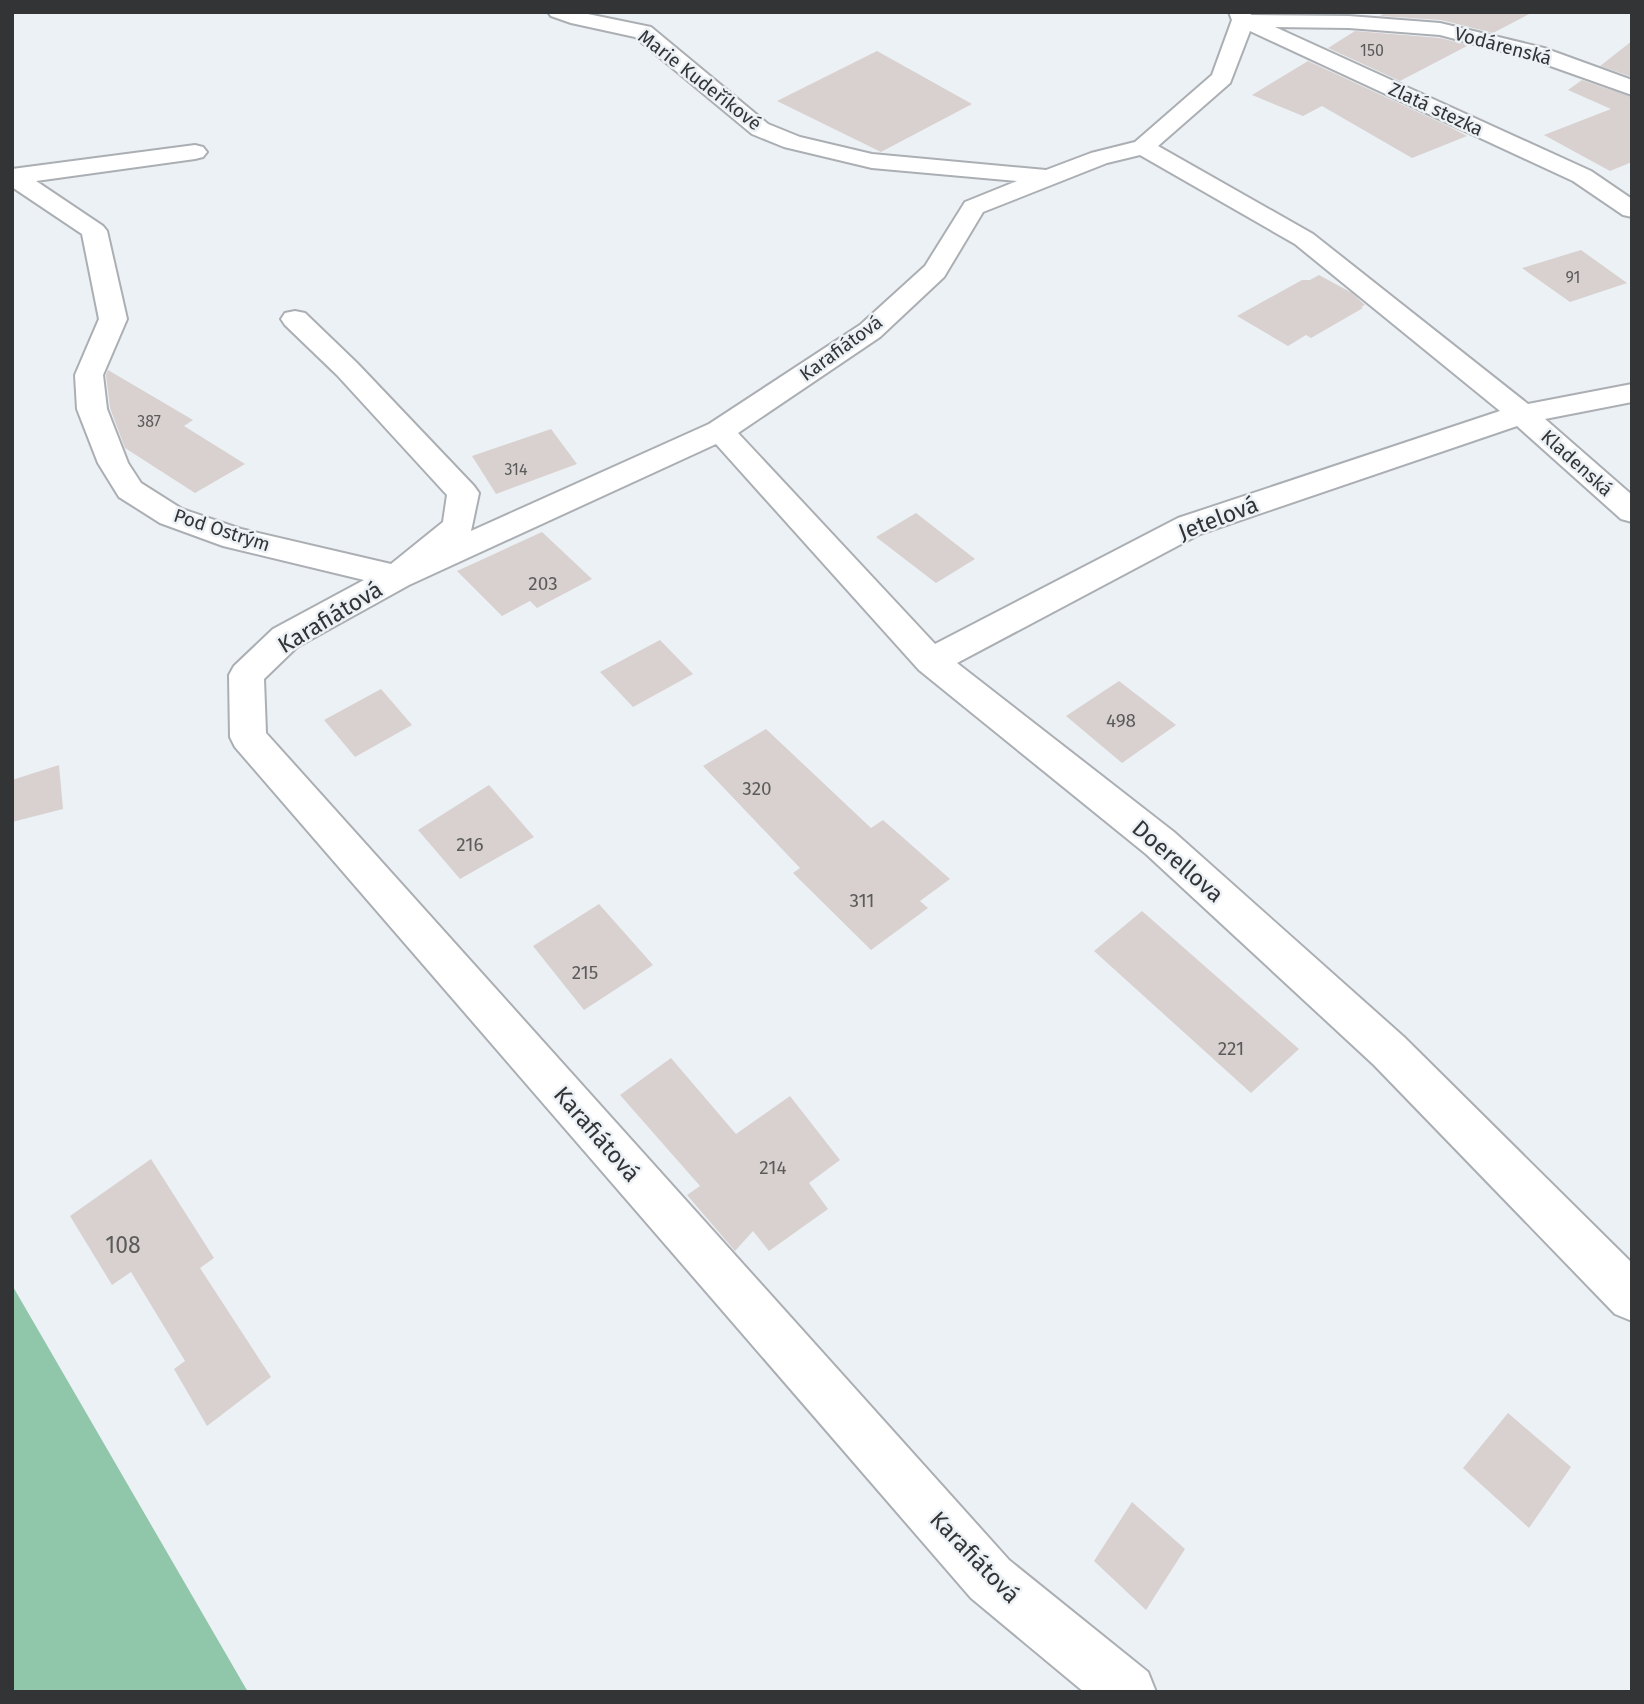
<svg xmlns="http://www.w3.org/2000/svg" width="1644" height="1704" font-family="'Fira Sans',sans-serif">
	<rect width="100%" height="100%" fill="#ecf1f5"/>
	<!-- forest -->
	<path fill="#90c6aa" d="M12,1285L248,1692H12Z"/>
	<!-- building -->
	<path fill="#d8d1cf" d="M1386,12H1533L1493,33L1441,20L1380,16Z
		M1355,31L1440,38L1469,45L1400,81L1328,48Z
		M1632,41V77L1600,66Z
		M877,51L972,104L881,152L777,101Z
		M1308,61L1448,126L1467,136L1412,158L1322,106L1303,116L1252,95Z
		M1582,80L1632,97V162L1610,171L1544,135L1611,109L1568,90Z
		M1581,250L1627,283L1570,302L1522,268Z
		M1319,275L1352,293L1365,305L1361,307L1363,308L1311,338L1306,335L1288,346L1237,316L1302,280H1310Z
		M108,370L193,420L184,426L245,464L195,493L125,448L110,408L106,375Z
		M551,429L577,464L496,494L472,456Z
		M916,513L975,559L936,583L876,537Z
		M542,532L592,579L537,608L530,601L502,616L457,571Z
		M660,640L693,674L633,707L600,672Z
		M1119,681L1176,725L1122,763L1066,716Z
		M381,689L412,725L355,757L324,720Z
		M766,729L871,828L883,820L950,879L920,901L928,908L871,950L793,873L800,868L703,766Z
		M59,765L63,809L12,822V780Z
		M489,785L534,837L460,879L418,830Z
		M599,904L653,965L584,1010L533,946Z
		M1142,911L1299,1049L1251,1093L1094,951Z
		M671,1058L736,1134L790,1096L840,1160L809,1183L828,1209L769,1251L753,1231L735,1251L687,1195L700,1186L620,1095Z
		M151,1159L214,1258L200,1268L271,1377L207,1426L174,1369L185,1361L131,1272L112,1285L70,1216Z
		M1508,1413L1571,1467L1529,1528L1463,1468Z
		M1132,1502L1185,1549L1146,1610L1094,1561Z"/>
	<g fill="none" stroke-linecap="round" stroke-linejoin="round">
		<defs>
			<path id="minor" d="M548,12H578L651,27L768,124L800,137L872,154L1046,170L1091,153L1135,142L1212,75L1232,20L1229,12H1250L1251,15L1349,16L1440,23L1544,48L1632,80V95L1528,58L1440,35L1349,28L1275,27L1591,171L1632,199V217L1623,215L1573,181L1250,31L1230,83L1158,146L1313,234L1528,404L1632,384V402L1545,419L1632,495V522L1621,519L1517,426L1200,534L957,663L1174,832L1404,1037L1632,1263V1321L1615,1314L1374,1065L1146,854L919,670L716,444L409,585L297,647L264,679L266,733L1009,1560L1148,1672L1156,1692H1084L971,1598L235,747L230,737L229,675L234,666L273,629L364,580L223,546L160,523L119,497L98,463L77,409L75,375L99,319L82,234L12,187V169L195,145L203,147L207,152L203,157L195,159L36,181L103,226L107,231L127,319L103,375L107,409L128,463L141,483L182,509L241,529L391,564L443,522L447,495L337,375L285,325L281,319L285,313L295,311L305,313L357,363L474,486L479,493L471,531L709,424L860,325L925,266L965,202L1017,181L872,168L784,147L752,134L635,37L571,23L551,16ZM1140,155L1295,244L1500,411L1178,518L935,644L738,433L880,337L944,277L983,212L1107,163Z"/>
		</defs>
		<!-- minor casing -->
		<use href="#minor" stroke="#abafb3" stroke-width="4"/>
		<!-- minor -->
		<use href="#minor" fill="#fff" fill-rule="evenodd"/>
	</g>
	<g text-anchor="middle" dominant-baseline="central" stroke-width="5" stroke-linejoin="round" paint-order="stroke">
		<!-- far-number labels -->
		<g font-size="16" fill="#5c5b5c">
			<text x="1372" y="50">150</text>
			<text x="1573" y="277">91</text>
			<text x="149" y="421">387</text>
			<text x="516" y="469">314</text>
		</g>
		<!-- far-street labels -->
		<g font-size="19" fill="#323436" stroke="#ecf1f5">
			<text transform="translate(1503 46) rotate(15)">Vodárenská</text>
			<text transform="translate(700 80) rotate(38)">Marie Kudeříkové</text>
			<text transform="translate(1436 109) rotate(25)">Zlatá stezka</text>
			<text transform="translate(841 348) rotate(-36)">Karafiátová</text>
			<text transform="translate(1577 463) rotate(42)">Kladenská</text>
			<text transform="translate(222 530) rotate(18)">Pod Ostrým</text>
		</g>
		<!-- number labels -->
		<g font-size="19" fill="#5c5b5c">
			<text x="543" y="583">203</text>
			<text x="1121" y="720">498</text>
			<text x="757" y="788">320</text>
			<text x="470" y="844">216</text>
			<text x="862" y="900">311</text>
			<text x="585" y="972">215</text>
			<text x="1231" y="1048">221</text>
			<text x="773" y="1167">214</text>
		</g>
		<!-- street labels -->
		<g font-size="23" fill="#323436" stroke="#ecf1f5">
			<text transform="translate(1218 518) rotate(-21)">Jetelová</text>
			<text transform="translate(330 617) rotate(-31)">Karafiátová</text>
			<text transform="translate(1178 861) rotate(41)">Doerellova</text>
			<text transform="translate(597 1134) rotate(49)">Karafiátová</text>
			<text transform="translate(975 1557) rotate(46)">Karafiátová</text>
		</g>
		<!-- near-number labels -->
		<g font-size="23" fill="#5c5b5c">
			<text x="123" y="1245">108</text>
		</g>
	</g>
	<!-- border -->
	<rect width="1644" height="1704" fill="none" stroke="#323436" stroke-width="28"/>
</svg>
